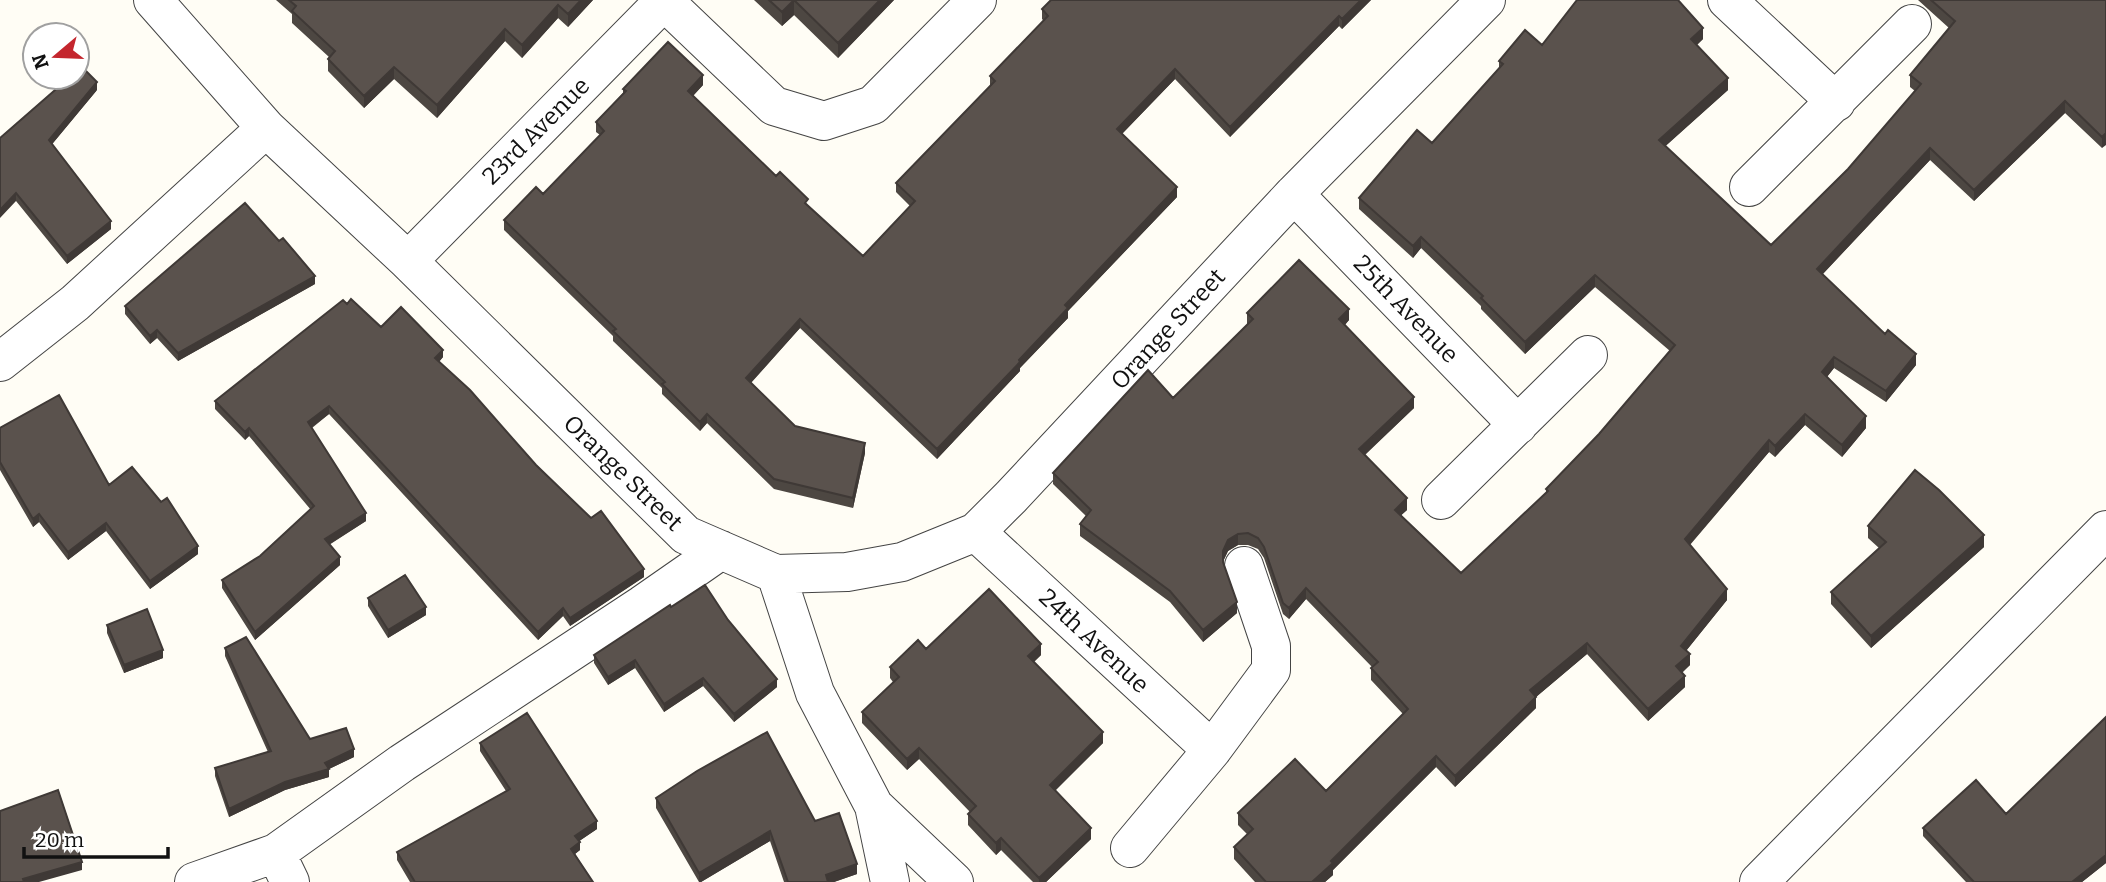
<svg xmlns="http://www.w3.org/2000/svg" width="2106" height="882" font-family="Bitter,serif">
	<rect width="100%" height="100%" fill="#fffdf5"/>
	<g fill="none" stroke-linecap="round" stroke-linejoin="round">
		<defs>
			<path id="minor" d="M153,0L266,128L408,261L686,535L776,574L847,572L902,562L976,532L1011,497L1294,194L1486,0
				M663,0L774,106L824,121L873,105L977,0
				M1727,0L1836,102
				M1749,187L1912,24
				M1294,194L1518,425
				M408,261L664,1
				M0,362L75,303L266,128
				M1441,500L1588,355
				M976,532L1212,750
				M776,574L815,693L874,806L954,882
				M874,806L890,882
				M1130,848L1212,750L1271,670V646L1244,566
				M276,853L290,882
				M194,882L276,853L402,763L642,605L721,550
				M1759,882L2106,530"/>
		</defs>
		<!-- minor casing -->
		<use href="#minor" stroke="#444" stroke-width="40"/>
		<!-- minor -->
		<use href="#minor" stroke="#fff" stroke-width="38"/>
	</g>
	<!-- wall -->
	<path fill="#4d4742" d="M276,0H593L568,27L558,18L522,58L505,41L437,118L394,79L364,108L328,71V59L329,57L292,23V14Z
		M754,0H894L838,58L794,15L782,26Z
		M1051,0H1371L1342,29L1339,26L1230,137L1175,79L1122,134L1177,197L1068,311V318L1020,368V371L937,459L800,328L751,383L795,426L865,453L853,508L774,489L707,423L700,431L662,394V388L613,341V336L504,230V220L543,194L600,135L596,132V122L623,93V89L703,85L693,96L776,176L863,256L910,206L896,192V183L990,86V76L1044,21L1042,19V9Z
		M1918,0H2106L2102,148L2065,113L1974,201L1930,160L1822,275L1916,365L1886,402L1834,368L1827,377L1866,428L1842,457L1805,425L1775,457L1769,452L1690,545L1727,600L1686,651L1690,665L1682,673L1685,687L1648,721L1587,654L1536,697V708L1455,787L1436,767L1333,870V875L1325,882H1255L1234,859V847L1247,834L1238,825V813L1326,791L1403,714L1371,680V668L1372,667L1306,599L1289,619L1283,614L1264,558L1258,549L1248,545H1238L1228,551L1223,561L1237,613L1203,642L1170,602L1080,536V524L1086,516L1053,484V473L1173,398L1247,325V313L1349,320L1345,325L1414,408L1365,455L1407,510L1401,515L1461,573L1546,493V489L1599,434L1670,351L1595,287L1525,354L1481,309V306L1421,248L1413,258L1359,209V198L1432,143L1499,69V61L1542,45L1703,39L1697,45L1728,90L1665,146L1771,245L1848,169L1915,91L1910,87V75L1949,28Z
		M97,90L52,144L111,229L67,264L16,201L0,138Z
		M315,284L178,361L157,338L150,344L125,314V306Z
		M347,304L381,327L443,357L439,362L536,465L644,577L570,626L563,616L538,640L329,414L312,428L366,521L329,545L340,565L255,640L222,588V580L260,556L311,510L249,436L245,440L215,409V401Z
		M0,428L109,485L198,554L150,589L106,531L68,560L39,522L33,527L0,470Z
		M1868,526L1984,547L1871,648L1831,604V592L1879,548L1868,538Z
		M368,598L426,615L388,638L368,606Z
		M671,607L728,620L777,687L734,722L703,686L664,712L635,668L608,685L594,663V655Z
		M107,625L163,658L124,673L107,633Z
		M225,648L310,739L354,757L329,769V777L285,790L229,817L215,776V768L268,752L225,656Z
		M926,649L1041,655L1034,662L1103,743L1055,790L1091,839L1046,882H1033L1001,850L996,855L968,825V814L970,812L919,759L907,770L862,723V712L893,682L890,678V667Z
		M480,743L597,829L579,841L580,850L575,854L593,882H410L397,860V852L506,791L480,751Z
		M656,798L815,821L857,874L834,882H784L770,841L701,882H699L656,808Z
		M2006,814L2106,863L2082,882H1966L1923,836V828Z"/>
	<!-- shaded-wall -->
	<path fill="#3f3936" d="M581,0H593L568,27V14Z
		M794,0V15L782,26V12Z
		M880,0H894L838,58V43Z
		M1361,0H1371L1342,29V19Z
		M558,5V18L522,58V45Z
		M1339,16V26L1230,137V127Z
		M1703,28V39L1691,50V39Z
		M505,29V41L437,118V105Z
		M394,67V79L364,108V96Z
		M1175,69V79L1117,139V129Z
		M703,75V85L688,101V91Z
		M1728,78V90L1659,152V140Z
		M97,82V90L49,148V140Z
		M2065,101V113L1974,201V190Z
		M2106,133V145L2102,148V137Z
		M1930,148V160L1817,280V269Z
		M1177,187V197L1068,311V318L1020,368V371L937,459V449L1065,305Z
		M16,193V201L0,218V210Z
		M111,221V229L67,264V256Z
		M1421,237V248L1413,258V246Z
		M1595,275V287L1525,354V342Z
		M315,276V284L178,361V353Z
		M1349,309V320L1339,331V319Z
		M800,319V328L746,388V378Z
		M157,330V338L150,344V336Z
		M443,350V357L435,366V358Z
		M1916,354V365L1886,402V391Z
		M1834,357V368L1822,383V372Z
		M1414,397V408L1359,460V449Z
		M329,406V414L308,430V422Z
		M707,414V423L700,431V422Z
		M1805,414V425L1775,457V446Z
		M1866,416V428L1842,457V445Z
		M249,428V436L245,440V432Z
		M1769,440V452L1685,550V539Z
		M865,443V453L853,508V498Z
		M1407,498V510L1395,521V510Z
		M366,513V521L325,547V539Z
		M39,514V522L33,527V519Z
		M106,523V531L68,560V552Z
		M1238,534V545L1228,551L1223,562V551L1228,540Z
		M1984,535V547L1871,648V636Z
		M198,546V554L150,589V581Z
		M340,557V565L255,640V632Z
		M644,569V577L570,626V618Z
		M1306,588V599L1289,619V608Z
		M1727,589V600L1681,657V646Z
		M1237,602V613L1203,642V630Z
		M426,607V615L388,638V630Z
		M563,608V616L538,640V632Z
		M1587,643V654L1536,697V708L1455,787V776L1530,690Z
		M1041,644V655L1028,667V656Z
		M163,650V658L124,673V665Z
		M1690,654V665L1676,677V666Z
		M635,660V668L608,685V677Z
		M1685,676V687L1648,721V709Z
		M703,678V686L664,712V704Z
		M777,679V687L734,722V714Z
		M1103,732V743L1050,796V785Z
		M919,748V759L907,770V759Z
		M354,749V757L329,769V777L285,790L229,817V809Z
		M1436,756V767L1333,870V875L1325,882H1312L1331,861Z
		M597,821V829L575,844V836Z
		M1091,828V839L1046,882H1039V878Z
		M770,831V841L701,882H699V873Z
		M1001,838V850L996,855V843Z
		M580,842V850L571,857V849Z
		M2106,855V863L2082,882H2072Z
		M82,862V870L39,882H23V879Z
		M857,864V874L834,882H826V875Z"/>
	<!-- building -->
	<path fill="#5a524d" stroke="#3f3936" stroke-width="2" d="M289,0H581L568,14L558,5L522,45L505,29L437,105L394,67L364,96L328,59L335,51L292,11L296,6Z
		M769,0H880L838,43L794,0L782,12Z
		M1051,0H1361L1342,19L1339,16L1230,127L1175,69L1117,129L1177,187L1065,305L1068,308L1019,360L1020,362L937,449L800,319L746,378L795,426L865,443L853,498L774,479L707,414L700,422L662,384L665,382L613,331L616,329L504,220L536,187L543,194L604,131L596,122L626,91L623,89L668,42L703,75L688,91L776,176L780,172L808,199L805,203L863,256L915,201L896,183L995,81L990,76L1048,16L1042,9Z
		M1577,0H1678L1703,28L1691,39L1728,78L1659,140L1771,245L1848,169L1921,84L1910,75L1955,21L1931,0H2106V133L2102,137L2065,101L1974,190L1930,148L1817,269L1885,334L1888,330L1916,354L1886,391L1834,357L1822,372L1866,416L1842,445L1805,414L1775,446L1769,440L1685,539L1727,589L1681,646L1690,654L1676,666L1685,676L1648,709L1587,643L1530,690L1536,697L1455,776L1436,756L1331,861L1333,863L1312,882H1266L1234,847L1253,829L1238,813L1295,759L1326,791L1408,709L1371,668L1378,662L1306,588L1289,608L1283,603L1264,547L1258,538L1248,533L1238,534L1228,540L1223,551V562L1237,602L1203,630L1170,591L1080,524L1091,510L1053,473L1148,370L1173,398L1253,319L1247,313L1299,260L1349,309L1339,319L1414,397L1359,449L1407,498L1395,510L1461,573L1548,491L1546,489L1599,434L1675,345L1595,275L1525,342L1481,298L1483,296L1421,237L1413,246L1359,198L1417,130L1432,143L1503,64L1499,61L1525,30L1542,45Z
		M82,67L97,82L49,140L111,221L67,256L16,193L0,210V138L70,77H77V71Z
		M245,203L279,241L283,238L315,276L178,353L157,330L150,336L125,306Z
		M351,299L381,327L401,307L443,350L435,358L470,390L536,465L591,518L601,511L644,569L570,618L563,608L538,632L329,406L308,422L366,513L325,539L340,557L255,632L222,580L260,556L314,506L249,428L245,432L215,401L343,300L347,304Z
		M59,395L109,485L132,467L161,502L167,498L198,546L150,581L106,523L68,552L39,514L33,519L0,462V428Z
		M1915,470L1939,490L1984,535L1871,636L1831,592L1886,542L1868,526Z
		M405,575L426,607L388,630L368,598Z
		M705,585L728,620L777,679L734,714L703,678L664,704L635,660L608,677L594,655L670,605L671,607Z
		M989,589L1041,644L1028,656L1103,732L1050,785L1091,828L1039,878L1001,838L996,843L968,814L976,806L919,748L907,759L862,712L899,677L890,667L918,640L926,649Z
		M147,609L163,650L124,665L107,625Z
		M246,637L310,739L346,728L354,749L325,763L329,769L285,782L229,809L215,768L271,751L225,648Z
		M527,713L597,821L575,836L580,842L571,849L593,882H415L397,852L510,789L480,743Z
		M2106,717V855L2072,882H1974L1923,828L1976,780L2006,814Z
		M767,732L815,821L839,813L857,864L826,875L828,882H788L770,831L699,873L656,798L697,771Z
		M58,790L82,862L23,879L24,882H0V811Z"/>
	<g text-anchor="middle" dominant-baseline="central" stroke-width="7" stroke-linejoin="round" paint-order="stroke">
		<!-- street labels -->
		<g font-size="24" fill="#111" stroke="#fff">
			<text transform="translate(536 131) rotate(-45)">23rd Avenue</text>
			<text transform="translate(1406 309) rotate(46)">25th Avenue</text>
			<text transform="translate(1168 329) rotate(-47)">Orange Street</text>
			<text transform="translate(623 473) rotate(44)">Orange Street</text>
			<text transform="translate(1094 641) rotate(43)">24th Avenue</text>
		</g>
	</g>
	<!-- north arrow -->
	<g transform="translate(56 56) rotate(251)"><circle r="33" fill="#ffffff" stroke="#a0a0a0" stroke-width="2"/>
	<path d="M0-5L12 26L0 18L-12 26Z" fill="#c4262e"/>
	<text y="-10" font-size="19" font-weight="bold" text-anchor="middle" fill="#111111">N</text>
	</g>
	<!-- scale -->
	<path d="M24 847v10h144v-10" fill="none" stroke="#111111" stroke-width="3.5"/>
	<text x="35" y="847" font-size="21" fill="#111111" stroke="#ffffff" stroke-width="5" paint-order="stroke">20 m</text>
</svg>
